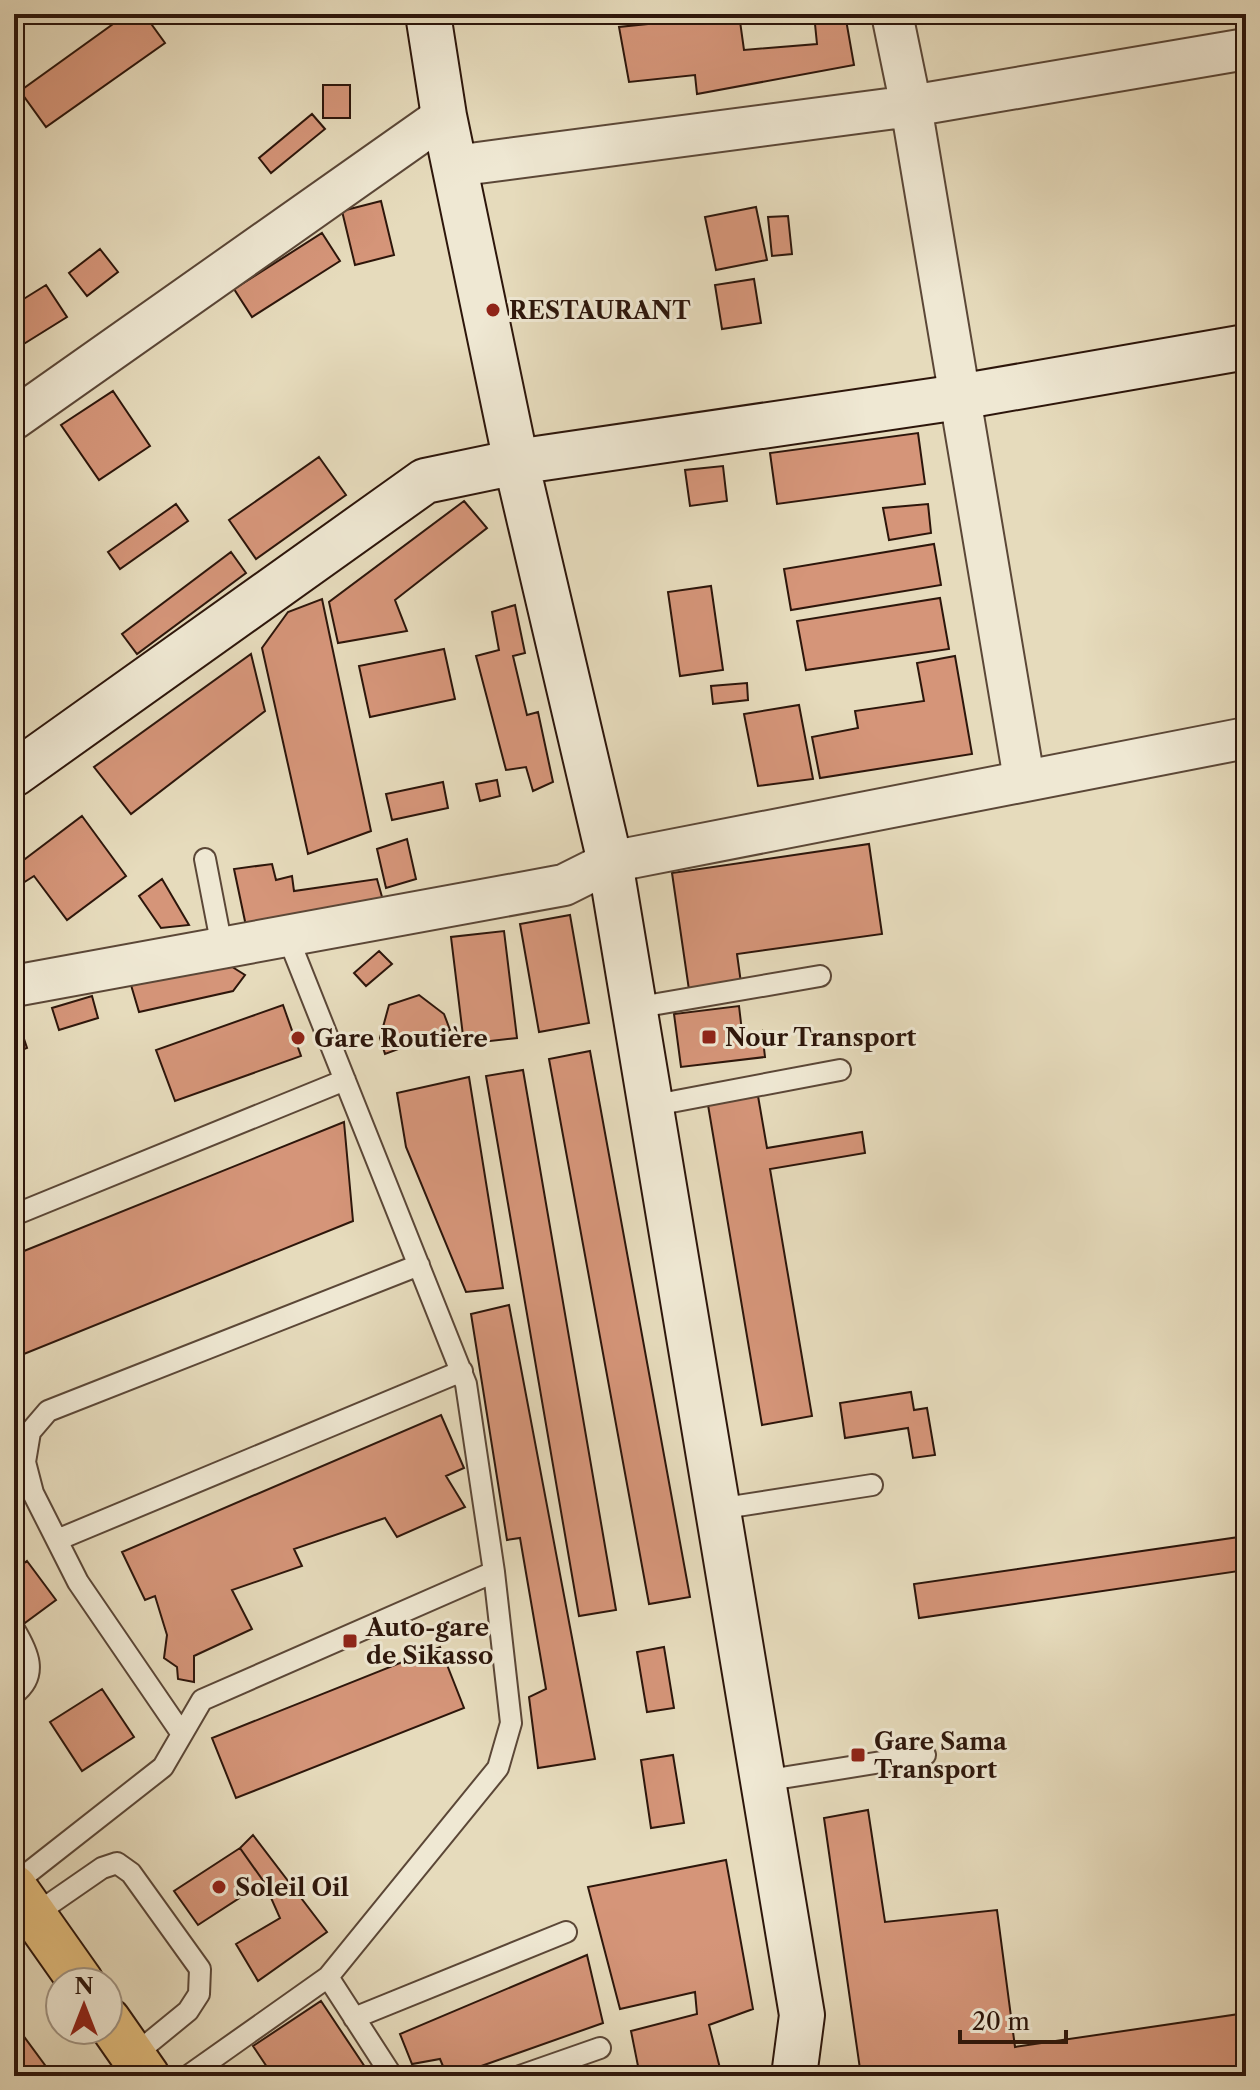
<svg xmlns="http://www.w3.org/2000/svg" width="1260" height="2090" font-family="'Libre Caslon Text',serif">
	<rect width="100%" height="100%" fill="#e6dbbc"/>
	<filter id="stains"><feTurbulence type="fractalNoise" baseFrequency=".0025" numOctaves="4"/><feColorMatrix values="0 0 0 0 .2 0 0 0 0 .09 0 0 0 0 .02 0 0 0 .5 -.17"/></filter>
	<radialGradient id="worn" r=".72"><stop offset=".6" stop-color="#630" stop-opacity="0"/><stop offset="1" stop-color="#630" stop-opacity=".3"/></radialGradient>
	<!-- building -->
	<path fill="#d59579" stroke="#2d160b" stroke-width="2" d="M127,14H144L165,43L46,127L20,91Z
		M685,14H739L744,50L817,44L814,14H845L854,65L697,94L695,75L629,82L619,27L686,20Z
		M323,85H350V118H323Z
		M312,114L325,129L271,173L259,158Z
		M381,201L394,255L355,265L342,211Z
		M756,207L767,260L716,270L705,217Z
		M788,216L792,254L772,256L768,217Z
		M322,233L340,261L252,317L234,289Z
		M100,249L118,272L87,296L69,273Z
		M754,279L761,323L722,329L715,285Z
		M46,285L67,317L14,350V305Z
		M113,391L150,446L99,480L61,425Z
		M918,433L925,484L777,504L770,453Z
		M319,457L346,495L256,559L229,520Z
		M723,466L727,501L690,506L685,470Z
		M464,501L487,528L395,600L407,631L338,643L329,602Z
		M176,504L188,521L120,569L108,552Z
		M928,504L931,533L889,540L883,508Z
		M934,544L941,585L791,610L784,569Z
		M231,552L246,573L137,654L122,634Z
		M711,586L723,670L680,676L668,592Z
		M940,598L949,649L806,670L797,621Z
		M322,599L371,831L308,854L262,648L288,612Z
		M515,605L525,653L513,656L527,715L538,712L553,782L533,791L526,767L506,770L476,656L499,650L492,612Z
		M444,649L455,699L370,717L359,666Z
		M251,654L265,711L131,814L94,767Z
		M955,656L972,754L820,778L812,737L858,728L855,711L924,701L917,663Z
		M747,683L748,700L713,704L711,686Z
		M799,705L813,779L758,786L744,714Z
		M497,780L500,796L480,801L476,784Z
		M443,782L448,808L392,820L386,794Z
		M82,816L126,876L67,920L34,876L23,883L14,871V855L17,853L25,859Z
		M407,839L416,879L386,888L377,849Z
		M869,844L882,934L737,954L741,983L689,990L672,873Z
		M272,864L276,880L292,876L294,891L377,879L384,904L246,926L234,869Z
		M162,879L189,925L161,928L139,896Z
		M570,915L589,1023L539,1032L520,924Z
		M504,931L517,1038L464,1044L451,937Z
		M379,951L392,964L366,986L354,973Z
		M226,963L245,975L233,991L139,1012L131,985Z
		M419,995L444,1014L450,1030L385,1054L380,1038L389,1005Z
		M92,996L98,1018L59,1030L52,1008Z
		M283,1005L301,1056L175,1101L156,1050Z
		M739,1006L743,1040L762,1031L765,1057L681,1067L674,1014Z
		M16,1015L27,1048L14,1053V1016Z
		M590,1051L690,1597L649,1604L549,1059Z
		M523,1070L616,1610L579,1616L486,1076Z
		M469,1077L503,1288L466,1292L406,1147L397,1093Z
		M758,1096L767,1148L862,1132L865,1153L770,1169L812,1416L762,1425L708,1105Z
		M344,1122L353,1221L14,1358V1255Z
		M509,1305L595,1759L538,1768L529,1697L546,1689L520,1538L507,1540L471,1314Z
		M911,1392L914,1410L927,1408L935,1455L913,1458L908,1428L845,1438L840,1403Z
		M441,1415L464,1468L446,1476L465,1507L397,1537L385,1518L294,1549L302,1566L232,1590L252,1629L194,1656V1682L178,1679L177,1667L164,1658L167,1635L155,1596L145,1600L122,1552Z
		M1246,1536V1570L919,1618L914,1584Z
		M27,1561L56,1600L14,1631V1571Z
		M440,1647L464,1708L236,1798L212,1738Z
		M664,1647L674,1708L647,1712L637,1652Z
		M102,1689L134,1737L82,1771L50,1722Z
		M673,1755L684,1823L651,1828L641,1760Z
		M868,1810L885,1922L997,1910L1015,2047L1246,2013V2065L1176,2076H861L824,1818Z
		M253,1835L327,1932L258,1981L236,1944L280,1918L264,1882L240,1848Z
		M240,1848L264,1882L198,1925L174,1891Z
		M726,1860L753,2009L709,2025L722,2076H640L631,2031L697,2014L695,1992L620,2009L588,1887Z
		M587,1955L603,2023L453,2076H447L440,2059L412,2064L400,2034Z
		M321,2001L371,2076H273L253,2046Z
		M14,2023L53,2076H14Z"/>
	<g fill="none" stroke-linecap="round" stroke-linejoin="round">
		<defs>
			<path id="lane" d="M205,859L222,947
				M634,1008L820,976
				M650,1106L840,1070
				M14,1215L345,1080
				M718,1509L872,1485
				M57,1540L462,1371
				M14,1629C28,1652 39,1675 14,1694
				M182,1734L78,1582L33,1493L25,1462L30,1432L48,1411L419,1265
				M763,1781L925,1755
				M14,1884L163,1767L202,1700L494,1572
				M34,1915L102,1868L117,1863L131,1873L200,1969L199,1994L188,2011L133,2056
				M328,1977L392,2076
				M354,2018L566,1932
				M188,2076L328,1977L498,1768L511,1723L494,1572L466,1384L287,935
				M520,2076L600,2048"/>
			<path id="street" d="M892,14L911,106L1024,779
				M455,166L911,106L1246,49
				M14,419L444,116
				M14,986L564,885L610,862L1246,738"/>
			<path id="secondary" d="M428,14L444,116L516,462L610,862L802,2015L794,2076
				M14,774L425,481L516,462L959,397L1246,347"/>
			<path id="highway" d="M14,1887L81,1982
				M108,2020L147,2076"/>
		</defs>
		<!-- lane casing -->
		<use href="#lane" stroke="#5b4737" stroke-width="24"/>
		<!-- street casing -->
		<use href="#street" stroke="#5b4737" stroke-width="44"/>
		<!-- secondary casing -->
		<use href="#secondary" stroke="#2d160b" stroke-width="48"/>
		<!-- highway casing -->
		<use href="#highway" stroke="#2d160b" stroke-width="48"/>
		<!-- lane -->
		<use href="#lane" stroke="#efe8d3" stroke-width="20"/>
		<!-- street -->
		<use href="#street" stroke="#efe8d3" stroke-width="40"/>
		<!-- secondary -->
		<use href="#secondary" stroke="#efe8d3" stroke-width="44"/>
		<!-- highway -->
		<use href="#highway" stroke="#e3be7e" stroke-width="44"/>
	</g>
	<!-- markers -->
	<g fill="#8f2418" stroke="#efe8d3" stroke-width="3">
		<circle cx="493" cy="310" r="8"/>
		<rect x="701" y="1029" width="16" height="16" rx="4"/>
		<circle cx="298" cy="1038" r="8"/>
		<rect x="342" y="1633" width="16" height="16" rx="4"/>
		<rect x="850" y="1747" width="16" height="16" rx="4"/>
		<circle cx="219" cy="1887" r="8"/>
	</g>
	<g text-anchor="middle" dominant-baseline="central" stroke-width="6" stroke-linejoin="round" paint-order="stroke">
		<!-- poi labels -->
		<g font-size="24" font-weight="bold" fill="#2d160b" stroke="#efe8d3" text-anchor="start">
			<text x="509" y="310">RESTAURANT</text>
			<text x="725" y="1037">Nour Transport</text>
			<text x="314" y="1038">Gare Routière</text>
			<text x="366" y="1627">Auto-gare<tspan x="366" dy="28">de Sikasso</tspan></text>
			<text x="874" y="1741">Gare Sama<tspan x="874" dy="28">Transport</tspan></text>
			<text x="235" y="1887">Soleil Oil</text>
		</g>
	</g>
	<!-- margin -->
	<rect width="1260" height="2090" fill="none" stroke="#e6dbbc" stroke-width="48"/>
	<rect x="16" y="16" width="1228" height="2058" fill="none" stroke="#2d160b" stroke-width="4"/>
	<rect x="24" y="24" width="1212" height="2042" fill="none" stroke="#2d160b" stroke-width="2"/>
	<!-- north arrow -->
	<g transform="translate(84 2006)"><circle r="38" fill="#efe8d3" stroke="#a19483" stroke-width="2"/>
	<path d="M0-6L14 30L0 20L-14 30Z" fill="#8f2418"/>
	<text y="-12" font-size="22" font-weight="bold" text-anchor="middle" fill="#2d160b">N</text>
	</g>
	<!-- scale -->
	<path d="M960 2030v12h106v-12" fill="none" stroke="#2d160b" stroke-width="4"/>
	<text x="972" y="2030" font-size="24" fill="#2d160b" stroke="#efe8d3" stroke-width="6" paint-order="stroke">20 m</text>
	<rect width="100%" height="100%" filter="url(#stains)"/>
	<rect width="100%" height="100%" fill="url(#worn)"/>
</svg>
